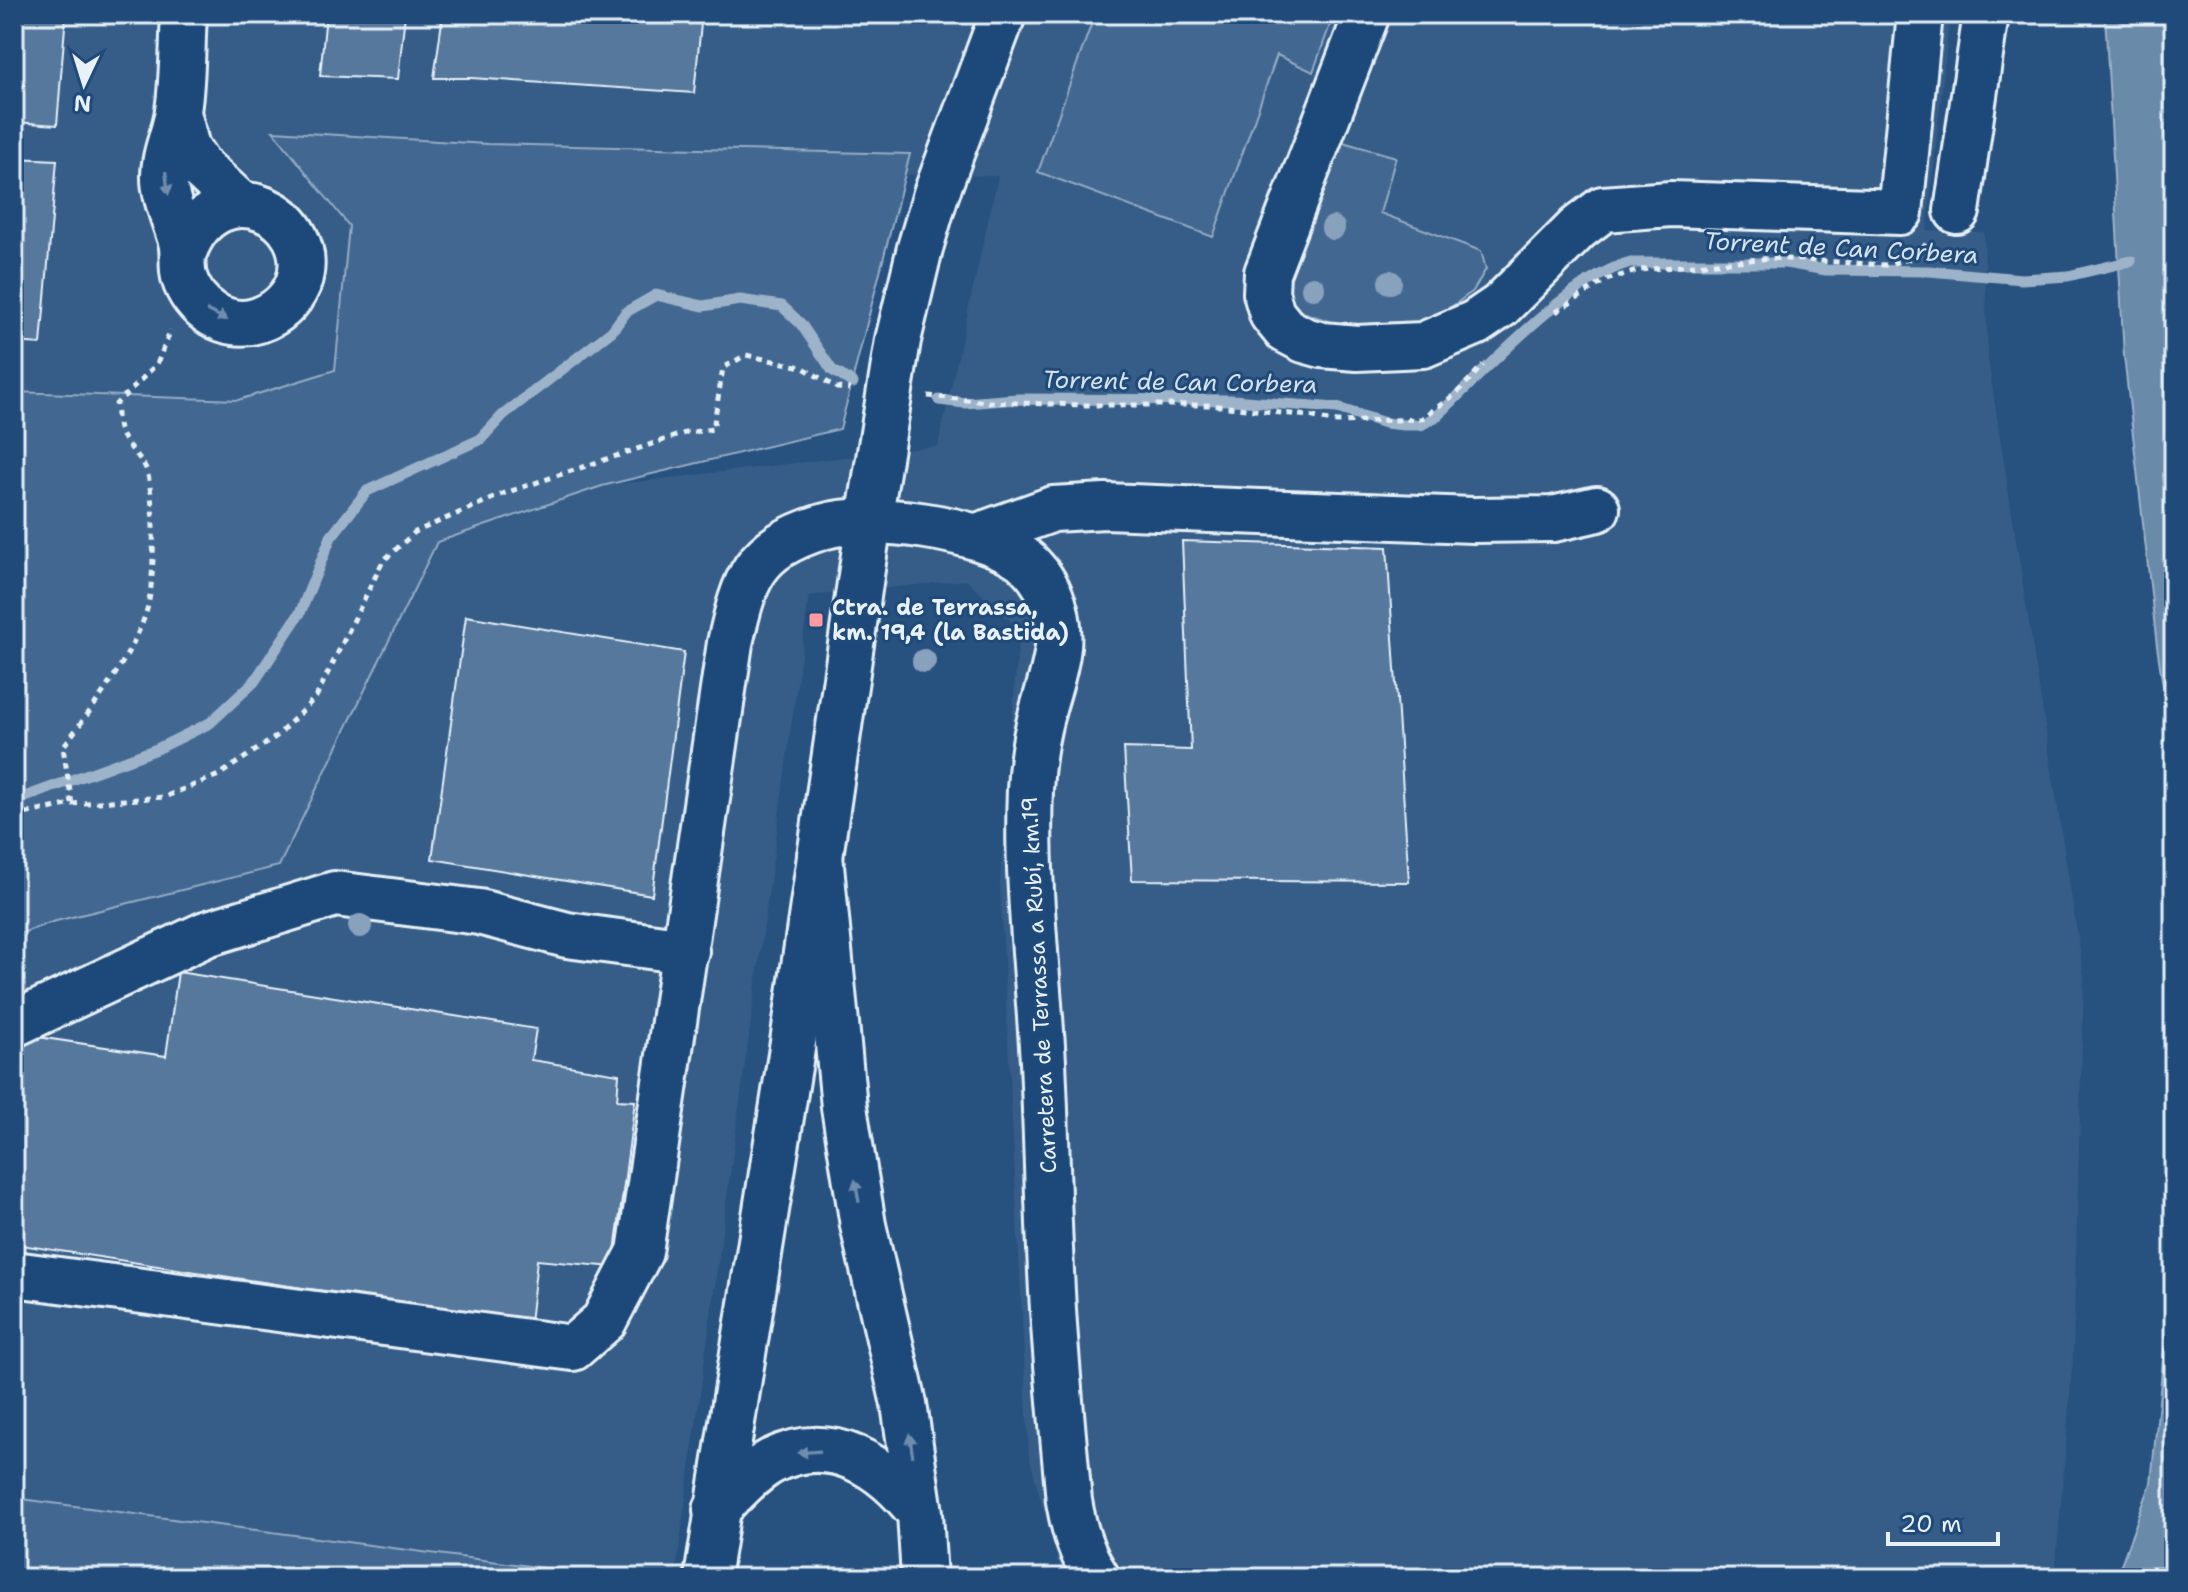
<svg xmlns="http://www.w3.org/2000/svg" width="2188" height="1592" font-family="'Shantell Sans',sans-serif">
	<rect width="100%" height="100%" fill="#27517f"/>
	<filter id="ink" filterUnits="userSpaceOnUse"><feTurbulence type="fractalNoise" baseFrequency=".0125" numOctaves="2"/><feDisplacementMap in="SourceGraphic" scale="16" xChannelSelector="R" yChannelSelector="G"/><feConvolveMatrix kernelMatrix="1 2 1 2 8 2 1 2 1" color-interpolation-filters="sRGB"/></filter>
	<g filter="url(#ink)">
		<!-- built -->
		<path fill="#355d88" d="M14,14H1950L1927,230L1984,232L1988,359L2084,977L2073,1357L2055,1578H1062L1029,1456L1000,882L1019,629L966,580L809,596L675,1578H617L14,1498V936L52,922L279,866L436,542L602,486L938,446L998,176L369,166L335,370L238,400L14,392Z"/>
		<!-- green -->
		<path fill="#436891" stroke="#96acc4" stroke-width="2" d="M1095,14H1334L1313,72L1277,55L1213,237L1038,172Z
			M273,131L487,144L910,154L840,429L602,486L437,542L279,866L52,922L14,936V392L238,400L335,370L349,226Z
			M1339,141L1396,157L1380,213L1481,251L1486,269L1473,291L1432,321L1379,328L1335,323L1296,310L1285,289L1290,253Z
			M14,1498L612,1577L613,1578H14Z"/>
		<!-- water -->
		<path fill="#6b8aaa" stroke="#9db3c9" stroke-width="2" d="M2105,14H2174V759L2157,646L2124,356Z
			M2174,1247V1578H2116L2151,1483Z"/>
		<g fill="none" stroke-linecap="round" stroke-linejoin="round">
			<!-- stream -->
			<path stroke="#9db3c9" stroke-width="11" d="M939,400L965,403L1017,399L1233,400L1337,408L1385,423L1404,425H1421L1437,416C1487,369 1563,284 1627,263H1786L1826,270L1929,271L2022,279L2068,276L2131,261
				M14,801L157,749L210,723L254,682L300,613L331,537L367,491L481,439L503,415L612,331L626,312L656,295L703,306L740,300L782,306L801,324L832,370L853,383"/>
		</g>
		<!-- building -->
		<path fill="#57789d" stroke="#e8f1f8" stroke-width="2" d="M14,14H66L57,125L14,122Z
			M326,14H405L398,79L320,76Z
			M443,14H702L694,93L471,78H434Z
			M14,158L57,160L41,344L14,342Z
			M1182,541L1387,547L1409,882L1132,880L1124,748L1191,750Z
			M466,616L684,652L652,895L432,859Z
			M178,972L536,1029L531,1060L619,1074L617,1100L635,1101L613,1267L537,1260L530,1323L14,1244V1088L24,1035L166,1056Z"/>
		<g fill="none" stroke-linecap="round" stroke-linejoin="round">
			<defs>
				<path id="minor" d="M1367,14L1267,273L1266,293L1272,314L1285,330L1304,340L1322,345L1357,348L1423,345L1475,323L1500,306L1578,228L1603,209L1671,204L1900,212L1920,14
					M178,113L187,148L199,166L240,204
					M1957,211L1986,14
					M184,252C217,164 322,214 298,284C291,301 276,314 259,320C226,331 193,308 184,277C181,265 184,253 181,241C176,223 163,194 164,176C164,154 175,133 178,111C183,79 182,46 184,14
					M975,537L1053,509L1105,506L1473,520L1553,519L1597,509
					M14,1024L206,934L335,894L479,912L567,935L686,951
					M14,1274L573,1348L604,1321L640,1252L730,643C745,578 752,549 822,527C870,512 980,528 1022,558C1033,567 1044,581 1050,595C1070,641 1050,678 1039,724C1034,745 1031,768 1030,790C1026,880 1038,972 1043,1062C1047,1144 1048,1227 1053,1309C1057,1373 1063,1437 1069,1501C1074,1530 1081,1553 1097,1578"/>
				<path id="major" d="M707,1578L793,1042L869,521L898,340L920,248L936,194L1003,14"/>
				<path id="highway" d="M820,855L844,1107L863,1225L904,1404L920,1513L924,1578
					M716,1510C733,1494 751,1472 772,1461C832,1431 884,1466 920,1513"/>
			</defs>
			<!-- minor casing -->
			<use href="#minor" stroke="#e8f1f8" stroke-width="50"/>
			<!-- major casing -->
			<use href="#major" stroke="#e8f1f8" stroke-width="50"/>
			<!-- highway casing -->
			<use href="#highway" stroke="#e8f1f8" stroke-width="50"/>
			<!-- path -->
			<path stroke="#e8f1f8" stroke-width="5" stroke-dasharray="6 6" stroke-linecap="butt" d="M1556,312L1606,280L1640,270L1771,258L1886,265L1917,257L1926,244
				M928,396L987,402L1083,405H1210L1309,416L1337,422L1421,419L1457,393L1483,365
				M72,804L164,797L219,775L277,736L316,697L383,561L415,532L505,493L685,433L713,429L723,368L746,355L802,367L837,388L850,389
				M14,816L72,804L63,747C93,707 127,664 145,616C156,585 155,509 148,475C145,458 124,446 119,429C117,421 117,412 116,404L157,364L171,330"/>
			<!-- minor -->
			<use href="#minor" stroke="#1f4a7a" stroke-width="44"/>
			<!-- major -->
			<use href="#major" stroke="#1f4a7a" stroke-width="44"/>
			<!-- highway -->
			<use href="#highway" stroke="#1f4a7a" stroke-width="44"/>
		</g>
		<!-- trees -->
		<g fill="#88a1bc">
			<circle cx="1333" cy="228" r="12"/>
			<circle cx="1390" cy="282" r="12"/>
			<circle cx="1313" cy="288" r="12"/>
			<circle cx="924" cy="661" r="12"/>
			<circle cx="360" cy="926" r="12"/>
		</g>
		<!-- one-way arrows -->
		<defs><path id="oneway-solid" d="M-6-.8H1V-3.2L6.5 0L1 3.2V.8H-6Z" transform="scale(2)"/></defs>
		<g fill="#6f8dac">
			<use href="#oneway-solid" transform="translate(167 183) rotate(83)"/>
			<use href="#oneway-solid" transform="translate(217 315) rotate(25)"/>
			<use href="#oneway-solid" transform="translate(857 1191) rotate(-100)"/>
			<use href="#oneway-solid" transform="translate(911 1445) rotate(-99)"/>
			<use href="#oneway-solid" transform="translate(809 1452) rotate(176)"/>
		</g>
	</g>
	<!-- markers -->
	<rect fill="#ff9aa2" stroke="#1f4a7a" stroke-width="3" x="808" y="612" width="16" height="16" rx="4"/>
	<g text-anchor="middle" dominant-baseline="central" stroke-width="6" stroke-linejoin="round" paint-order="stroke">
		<!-- poi labels -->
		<g font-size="22" font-weight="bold" fill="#e8f1f8" stroke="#1f4a7a" text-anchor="start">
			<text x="832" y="607">Ctra. de Terrassa,<tspan x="832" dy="25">km. 19,4 (la Bastida)</tspan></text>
		</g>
		<!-- street labels -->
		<g font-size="22" fill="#e8f1f8" stroke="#1f4a7a">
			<text transform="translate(1039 985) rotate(-93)">Carretera de Terrassa a Rubí, km.19</text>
		</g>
		<!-- water labels -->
		<g font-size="24" font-style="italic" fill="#d5e2ec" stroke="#1f4a7a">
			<text transform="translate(1841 248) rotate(3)">Torrent de Can Corbera</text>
			<text transform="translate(1180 382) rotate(1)">Torrent de Can Corbera</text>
		</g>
	</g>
	<!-- margin -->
	<rect width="2188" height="1592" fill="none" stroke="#1f4a7a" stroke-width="48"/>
	<rect x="24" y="24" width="2140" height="1544" fill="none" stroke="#e8f1f8" stroke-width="3" filter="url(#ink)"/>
	<!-- north arrow -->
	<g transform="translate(84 84) rotate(184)" stroke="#1f4a7a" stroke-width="6" paint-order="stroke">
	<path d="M0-6L14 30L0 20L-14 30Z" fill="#e8f1f8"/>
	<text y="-12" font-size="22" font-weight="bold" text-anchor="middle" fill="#e8f1f8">N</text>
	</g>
	<!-- scale -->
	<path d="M1888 1532v12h110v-12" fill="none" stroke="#e8f1f8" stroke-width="4"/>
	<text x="1900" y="1532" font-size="24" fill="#e8f1f8" stroke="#1f4a7a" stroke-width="6" paint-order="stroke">20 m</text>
</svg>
